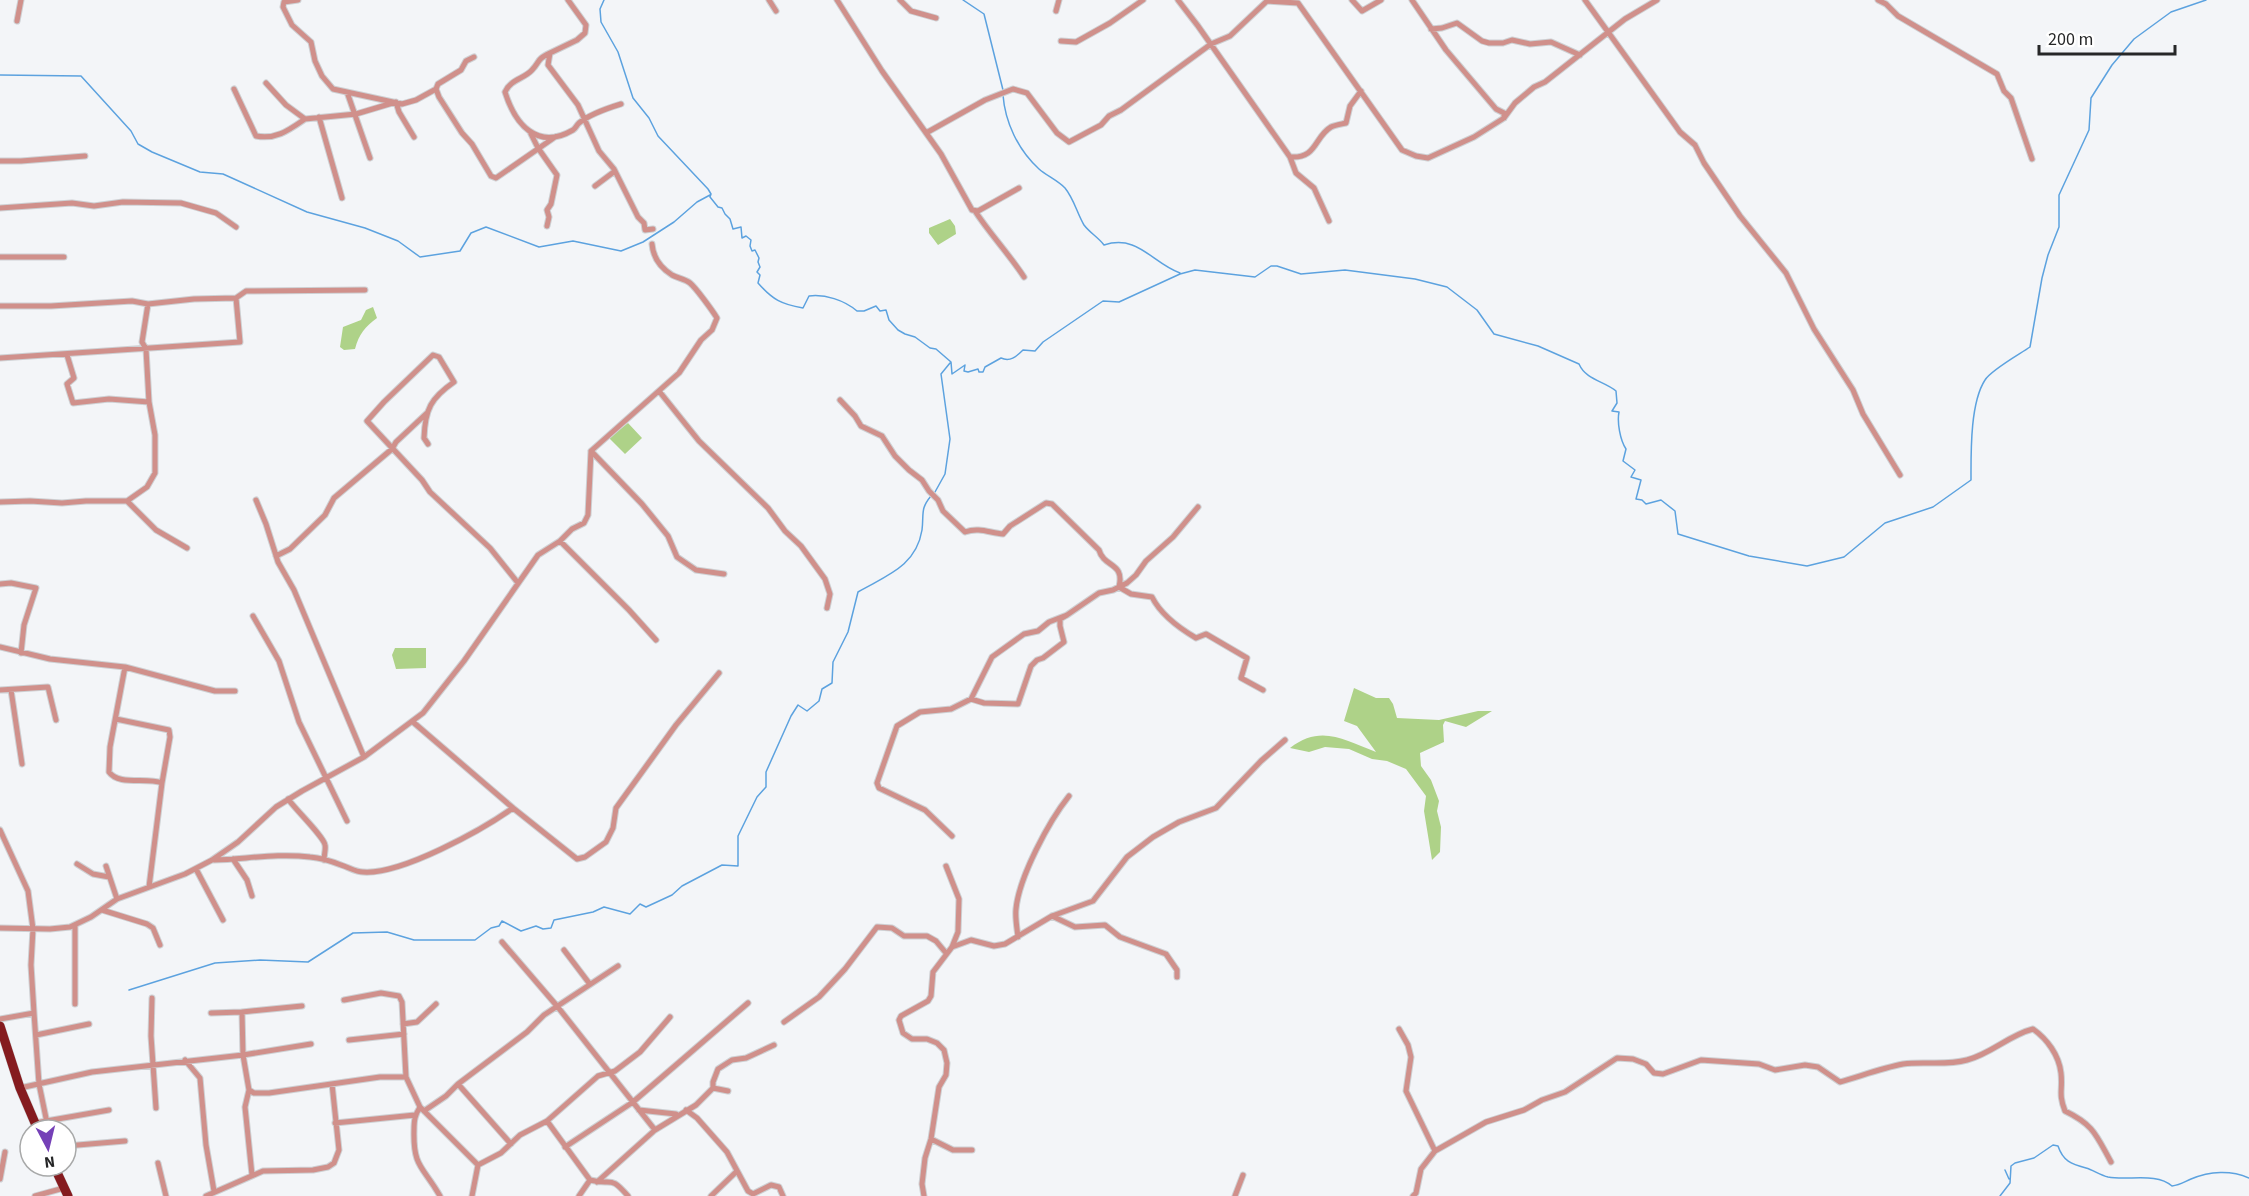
<svg xmlns="http://www.w3.org/2000/svg" width="2249" height="1196" font-family="'Source Sans 3',sans-serif">
	<rect width="100%" height="100%" fill="#f3f5f8"/>
	<!-- green -->
	<path fill="#aed288" d="M950,219L955,226L956,234L938,245L929,233V228Z
		M373,307L377,318C365,327 359,334 355,349L344,350L340,347L343,327L361,320L366,310Z
		M628,423L642,438L625,454L609,438Z
		M395,648H426V668L396,669L392,655Z
		M1354,688L1376,698H1389L1393,704L1397,718L1439,720L1478,711H1492L1466,727L1445,721L1443,725L1444,742L1420,753L1421,766L1431,780L1439,801L1437,811L1441,827L1440,852L1432,860L1424,811L1426,796L1406,769L1387,761L1372,759L1349,749L1325,747L1309,752L1290,748C1321,724 1344,740 1376,752L1357,726L1344,721Z"/>
	<g fill="none" stroke-linecap="round" stroke-linejoin="round">
		<!-- stream -->
		<path stroke="#5ca2df" stroke-width="1.5" d="M604,0L600,9L601,22L618,52L633,98L649,118L658,136L708,189L711,194L710,197L718,207L722,208L725,214L730,219L733,229L741,227L742,238L746,236L751,240L750,246L752,251L755,250L759,258L758,262L760,267L757,272L760,275L758,283C773,300 781,304 803,308L809,296C825,294 844,300 857,311H864L876,306L880,311L886,310L889,320L898,330L905,334L915,337L930,348L936,349L951,362L952,374L965,365L964,371L968,372L978,369L979,372H983L985,367L1001,358C1010,362 1016,357 1023,350L1035,351L1043,342L1103,301L1119,302L1180,274L1195,270L1255,277L1271,266H1277L1301,274L1345,270L1415,279L1447,287L1477,310L1494,334L1538,346L1579,364C1586,380 1604,381 1616,391L1617,403L1612,411L1619,412C1617,422 1620,440 1626,449L1623,461L1635,470L1631,477L1641,480L1636,499L1642,500L1646,504L1661,500L1675,511L1678,534L1749,556L1807,566L1844,557L1885,523L1933,507L1971,480C1971,453 1970,403 1985,380C1991,370 2020,354 2030,347L2042,278L2048,255L2059,227V195L2089,130L2091,98L2112,65L2134,39L2171,12L2206,0
			M963,0L984,14L1003,90
			M0,75L81,76L131,131L138,144L152,152L200,172L223,174L307,212L365,228L398,241L420,257L460,251L471,233L486,227L539,247L573,241L621,251L643,242L674,222L697,202L710,195
			M1003,95C1005,122 1018,150 1039,169C1047,176 1057,180 1065,188C1074,199 1077,213 1084,225C1090,233 1098,237 1104,245C1138,234 1152,263 1180,273
			M935,492L945,474L950,439L941,374L950,363
			M129,990L215,963L260,960L308,962L353,933L387,932L414,940H475L491,928L499,926L502,921L521,931L536,926L543,929L551,928L554,920L593,912L604,907L630,914L640,904L646,907L672,895L682,886L722,865L738,866V836L757,797L766,787V772L791,716L798,705L807,711L819,701L822,689L832,683L833,662L848,632L858,592C885,576 916,567 922,530C924,514 920,509 931,496
			M2005,1170L2009,1179
			M2000,1196L2010,1183L2011,1166L2015,1163L2034,1158L2053,1145L2058,1146C2063,1161 2071,1164 2086,1168C2093,1170 2100,1175 2108,1177C2128,1181 2156,1172 2172,1186C2180,1185 2184,1182 2191,1179C2210,1171 2231,1170 2249,1178"/>
		<defs>
			<path id="street" d="M298,0L284,2L283,7L292,25L311,42L315,61L322,76L333,89L402,104L416,100L436,89L438,84L461,70L466,61L474,57
				M568,0L586,25L585,33L577,40L550,53L548,65L578,105L599,151L614,169L638,217L644,223L645,230L653,229
				M769,0L776,11
				M837,0L882,71L941,154L972,210L978,211L1019,188
				M900,0L911,11L936,18
				M1178,0L1198,26L1290,157L1296,173L1314,188L1329,221
				M1352,0L1362,11L1381,0
				M1412,0L1446,50L1496,109L1504,113V118
				M1585,0L1670,118L1680,132L1695,145L1704,163L1740,216L1786,273L1814,329L1853,390L1863,414L1900,475
				M1878,0L1886,4L1898,16L1997,74L2004,91L2011,98L2032,159
				M1056,11L1059,0
				M17,21L21,0
				M1431,29L1442,28L1457,23L1482,41L1489,43H1503L1512,40L1530,44L1551,42L1580,55
				M1061,41L1076,42L1110,23L1143,0
				M550,53C536,60 541,60 532,70C524,79 511,79 505,92C515,124 537,151 573,130C576,128 576,126 579,123C590,114 608,108 621,104
				M266,83L286,105L305,119L356,114L396,102L399,112L414,137
				M234,89L256,136C276,140 289,130 305,119
				M436,89L439,97L462,133L472,144L491,176L496,178L555,137
				M347,92L370,158
				M319,117L342,198
				M926,133L985,100L1013,89L1027,93L1057,133L1069,142L1101,125L1109,116L1121,110L1211,44L1230,36L1267,1L1298,3L1402,150L1416,156L1428,158L1474,137L1504,118L1515,103L1534,87L1545,82L1625,19L1657,0
				M531,134L538,148L557,175L551,204L547,210L549,217L547,226
				M1290,157C1317,159 1314,137 1331,127C1335,125 1342,124 1346,123L1350,106L1361,91
				M0,161H21L85,156
				M595,186L615,171
				M0,208L72,203L94,206L123,202L181,203L216,213L236,227
				M975,211C990,234 1009,254 1024,277
				M0,257H64
				M236,298L246,291L365,290
				M0,306H51L132,301L148,304L194,299L236,298L240,342L0,358
				M67,355L74,378L67,384L73,403L109,399L149,402
				M659,391L699,441L768,508L785,531L801,546L825,579L830,594L827,608
				M840,400L855,416L861,426L882,436L895,456L909,470L922,480L929,491L938,500L943,511L965,532C979,527 990,533 1003,534L1010,526L1046,503L1052,504L1099,550C1104,568 1125,562 1119,587L1131,594L1152,597C1161,615 1179,628 1196,638L1206,634L1247,658L1241,678L1263,690
				M428,444L424,438C425,409 431,398 454,382L439,357L433,355L384,402L367,421L422,480L430,492L490,548L518,583
				M591,451L642,504L668,536L677,557L696,570L724,574
				M256,500L266,524L278,562L294,590L364,757
				M127,501L156,530L187,548
				M0,502L30,501L62,503L86,501H127L147,487L155,473V435L149,402L146,349L142,342L148,304
				M560,541L629,610L656,640
				M276,556L290,549L325,515L334,498L392,449L396,442L427,413
				M0,584L11,583L36,588L24,625L21,653
				M253,616L279,661L299,722L347,821
				M0,647L50,659L125,667L215,691H235
				M125,667L110,747L109,772C119,786 146,777 162,783L149,887
				M0,690L48,687L56,720
				M11,690L22,764
				M971,699L992,657L1024,634L1038,631L1049,622L1067,615L1099,593L1113,590L1127,583L1136,575L1146,561L1173,537L1198,507
				M116,719L169,730L170,737L162,783
				M413,722L513,808L577,859L585,857L606,842L613,828L616,808L676,725L719,673
				M288,799C296,810 324,837 325,845C326,849 324,855 324,860
				M0,830L28,891L33,929L31,965L34,1013L39,1084L46,1118L45,1130
				M952,836L925,810L879,788L877,783L897,726L920,712L951,709L971,699L984,703L1018,704L1031,666L1037,660L1043,658L1064,642L1060,626V619L1067,615
				M233,859L247,880L252,896
				M214,860C246,859 278,853 310,857C321,858 331,861 341,865C348,867 356,872 363,872C401,875 482,830 513,808
				M77,864L93,874L109,877
				M106,866L117,899
				M196,869L223,920
				M102,910L147,924L153,928L160,945
				M1052,916L1075,927L1105,925L1120,937L1166,954L1177,970V977
				M0,928L50,929L70,927L91,917L117,899L185,874L212,860L238,842L276,807L302,791L364,757L423,713L464,661L538,555L560,541L572,529L584,523L588,515L591,451L679,373L701,340L712,330L717,318C712,310 696,288 690,283C685,279 677,278 672,275C661,268 653,257 652,244
				M1018,937C1017,928 1015,918 1016,909C1019,877 1049,821 1069,796
				M502,942L557,1006L655,1130
				M952,947L971,940L994,946L1005,944L1052,916L1093,901L1127,857L1153,837L1179,822L1216,808L1261,761L1285,740
				M564,950L589,983
				M152,998L151,1036L156,1108
				M344,1000L381,993L399,996L402,1002L406,1077
				M75,1004V925
				M302,1006L242,1012L243,1055L311,1044
				M211,1013L242,1012
				M0,1019L34,1013
				M784,1022L819,997L845,969L877,927L892,928L904,936H927L936,941L946,953
				M403,1024L417,1022L436,1004
				M1399,1029L1408,1045L1411,1057L1406,1091L1435,1151L1421,1169L1416,1193L1413,1196
				M36,1035L89,1024
				M349,1040L404,1034
				M185,1060L200,1078L206,1145L214,1191
				M458,1084L511,1144
				M20,1088L92,1072L243,1055L249,1090L254,1093H269L380,1077H406L420,1107L478,1165L472,1196
				M713,1088V1082L718,1069L732,1060L746,1058L774,1045
				M249,1090L245,1107L252,1175
				M420,1107C415,1115 414,1120 414,1130C413,1168 423,1166 440,1196
				M639,1110L676,1114
				M686,1110L697,1118L727,1152L748,1191L753,1194L771,1185L779,1187L783,1196
				M424,1111L446,1096L458,1084L527,1032L544,1015L618,966
				M547,1121L590,1180C613,1186 609,1174 628,1196
				M35,1123L109,1110
				M335,1123L415,1115
				M931,1139L953,1150H972
				M66,1146L125,1141
				M565,1147L633,1102L748,1003
				M1435,1151L1486,1122L1524,1110L1542,1100L1565,1092L1617,1058L1633,1059L1646,1064L1654,1073L1663,1074L1701,1060L1759,1064L1775,1070L1805,1065L1818,1067L1840,1082C1861,1076 1882,1068 1903,1064C1925,1061 1944,1066 1967,1060C1991,1054 2009,1035 2033,1029C2047,1039 2059,1055 2061,1073C2063,1090 2058,1093 2065,1111C2094,1125 2096,1135 2111,1162
				M158,1163L166,1196
				M478,1165L501,1153L520,1135L547,1121L598,1076L615,1071L640,1052L670,1017
				M0,1179L5,1152
				M597,1182L655,1130L696,1105L713,1088L728,1091
				M35,1196L64,1188
				M206,1196L263,1171L313,1170L328,1167L334,1163L339,1150L332,1084
				M579,1196L590,1180
				M711,1196L736,1172
				M924,1196L922,1184L925,1158L931,1139L939,1087L946,1075L947,1063L944,1050L937,1043L927,1039H912L903,1033L899,1020L901,1016L928,1001L931,996L933,972L952,947L958,932L959,899L946,866
				M1235,1196L1243,1175"/>
			<path id="highway" d="M0,1026L20,1088L38,1130
				M54,1166L68,1196"/>
		</defs>
		<!-- street casing -->
		<use href="#street" stroke="#ced0d3" stroke-width="7"/>
		<!-- highway casing -->
		<use href="#highway" stroke="#ced0d3" stroke-width="10"/>
		<!-- street -->
		<use href="#street" stroke="#d0908b" stroke-width="5"/>
		<!-- highway -->
		<use href="#highway" stroke="#851b1f" stroke-width="9"/>
	</g>
	<!-- north arrow -->
	<g transform="translate(48 1148) rotate(173)"><circle r="28" fill="#ffffff" stroke="#a8a9a9" stroke-width="1.5"/>
	<path d="M0-4.5L10 22L0 15L-10 22Z" fill="#7540b7"/>
	<text y="-9" font-size="16" font-weight="bold" text-anchor="middle" fill="#262728">N</text>
	</g>
	<!-- scale -->
	<path d="M2039 45v9h136v-9" fill="none" stroke="#262728" stroke-width="3"/>
	<text x="2048" y="45" font-size="18" fill="#262728" stroke="#ffffff" stroke-width="4.5" paint-order="stroke">200 m</text>
</svg>
